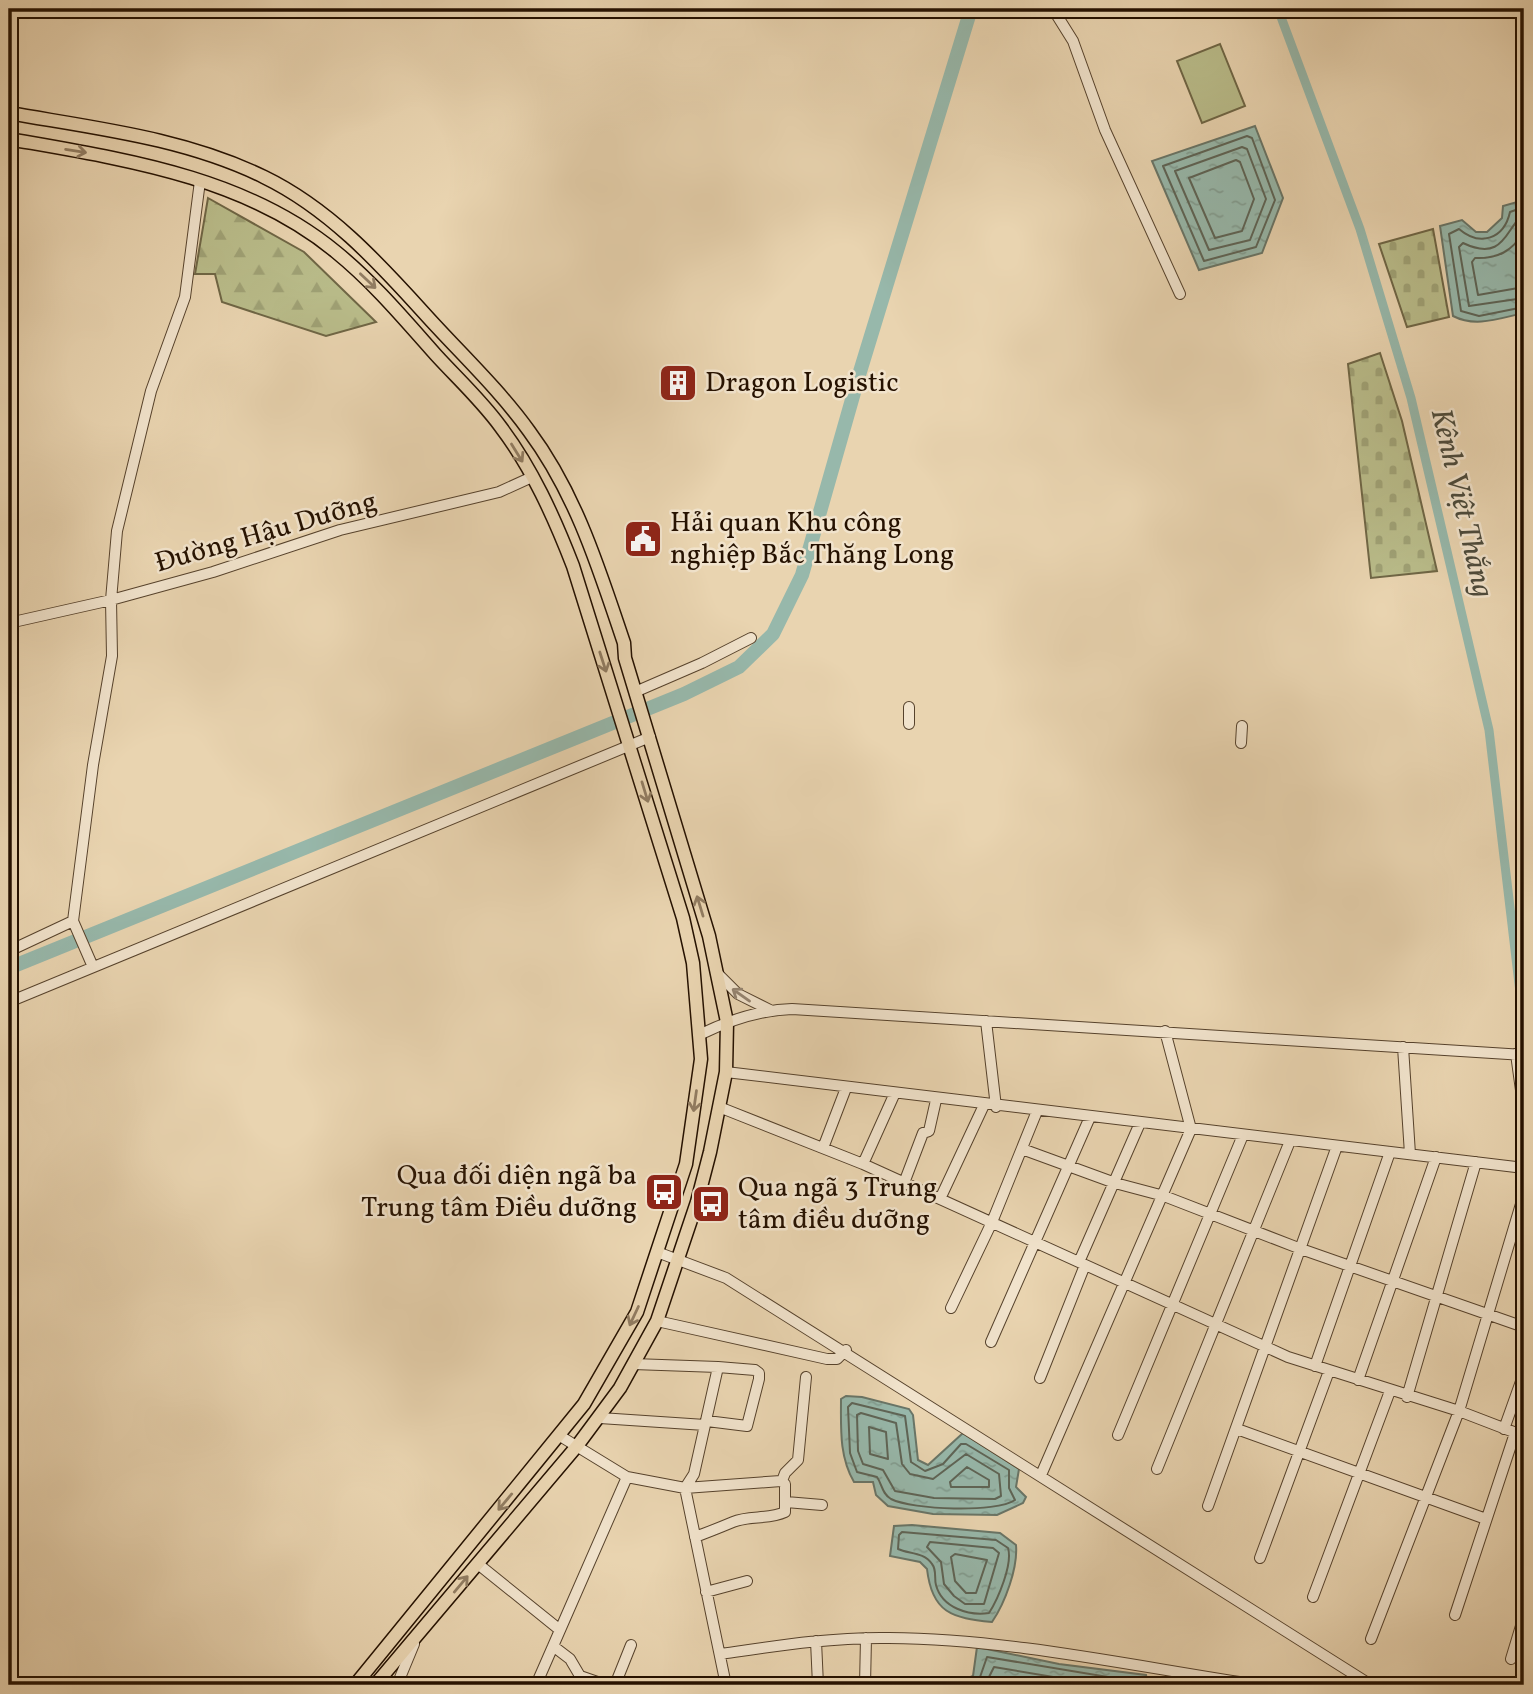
<svg xmlns="http://www.w3.org/2000/svg" width="1533" height="1694" font-family="Vollkorn,serif">
	<defs>
		<pattern id="forest-firs" width="22" height="20" patternUnits="userSpaceOnUse" patternTransform="scale(1.75)"><rect width="22" height="20" fill="#b9bc8a"/><path d="M5 1l3.5 6h-7zM16 11l3.5 6h-7z" fill="#9fa175"/></pattern>
		<pattern id="cemetery-stones" width="16" height="16" patternUnits="userSpaceOnUse" patternTransform="scale(1.75)"><rect width="16" height="16" fill="#b9bc8a"/><path d="M2 7V4a2 2 0 0 1 4 0v3zM10 15v-3a2 2 0 0 1 4 0v3z" fill="#9fa175"/></pattern>
		<pattern id="water-ripples" width="26" height="14" patternUnits="userSpaceOnUse" patternTransform="scale(1.75)"><rect width="26" height="14" fill="#97b8ab"/><path d="M2 4q2-2 4 0t4 0M15 11q2-2 4 0t4 0" fill="none" stroke="#829d91"/></pattern>
	</defs>
	<rect width="100%" height="100%" fill="#e9d4b0"/>
	<filter id="stains"><feTurbulence type="fractalNoise" baseFrequency=".00286" numOctaves="4"/><feColorMatrix values="0 0 0 0 .2 0 0 0 0 .09 0 0 0 0 .02 0 0 0 .5 -.17"/></filter>
	<radialGradient id="worn" r=".72"><stop offset=".6" stop-color="#630" stop-opacity="0"/><stop offset="1" stop-color="#630" stop-opacity=".3"/></radialGradient>
	<!-- forest -->
	<path fill="url(#forest-firs)" stroke="#6f6645" stroke-width="2" d="M208,198L304,252L376,322L326,336L222,302L215,274H195Z"/>
	<!-- cemetery -->
	<path fill="url(#cemetery-stones)" stroke="#6f6645" stroke-width="2" d="M1433,229L1449,317L1407,327L1379,244Z
		M1380,353L1402,421L1437,571L1371,578L1348,364Z"/>
	<!-- pitch -->
	<path fill="#b9bc8a" stroke="#6f6645" stroke-width="2" d="M1220,44L1245,106L1202,123L1177,61Z"/>
	<!-- water -->
	<path fill="url(#water-ripples)" stroke="#697567" stroke-width="2" d="M1255,126L1283,198L1262,253L1199,270L1152,161Z
		M1524,200V313C1500,318 1476,328 1453,316L1440,226L1462,220L1476,232H1487L1502,218L1503,206Z
		M846,1396L862,1397L909,1409L913,1415L918,1460L928,1465L963,1433L1019,1469L1016,1487L1026,1497L1023,1503L997,1515L933,1514L888,1506L876,1495L873,1482H854C839,1456 841,1428 841,1399Z
		M912,1525L1000,1533L1016,1545C1018,1568 1005,1603 992,1622C952,1618 932,1613 927,1569L920,1562L890,1556L894,1526Z
		M977,1647L1059,1664L1146,1675L1148,1685H951L973,1676Z"/>
	<g fill="none" stroke-linecap="round" stroke-linejoin="round">
		<!-- shore -->
		<path stroke="#5e6456" stroke-width="2" d="M1247,136L1252,138L1275,200L1256,247L1204,261L1163,166Z
			M1242,147L1247,149L1266,199L1250,240L1209,250L1175,171Z
			M1236,160L1240,162L1254,199L1242,231L1215,238L1189,178Z
			M1524,207L1510,212C1504,239 1480,247 1459,229L1449,234L1461,311L1479,316L1524,307
			M1524,216C1506,223 1507,264 1463,243L1459,247L1469,306L1524,298
			M1524,232C1512,251 1498,259 1475,258L1472,262L1478,295L1524,287
			M852,1403L905,1416L911,1462L925,1471L943,1464L961,1444H966L1009,1470V1488L1015,1500C996,1513 913,1510 891,1499C882,1494 882,1484 877,1477L857,1472L850,1453L848,1407Z
			M861,1413L896,1423L902,1464L910,1474L933,1479L966,1454L999,1474L1001,1496L995,1499L934,1498L895,1491L883,1470L863,1464L858,1451L857,1415Z
			M869,1427L886,1432L888,1459L870,1454Z
			M967,1467L989,1480V1487H951L950,1482Z
			M902,1532L996,1540L1008,1548C1013,1564 998,1599 989,1613C969,1616 942,1608 936,1585C934,1578 937,1570 932,1564C924,1552 909,1554 898,1549L899,1535Z
			M930,1542L993,1548L999,1553L984,1604H965L954,1596L944,1584L941,1562L927,1547Z
			M955,1554L987,1560L976,1593H966L955,1581L951,1557Z
			M971,1685L979,1680L987,1657L1138,1682L1141,1685
			M985,1685L994,1667L1101,1685"/>
		<!-- canal -->
		<path stroke="#97b8ab" stroke-width="9" d="M1278,9L1360,229L1411,398L1489,730L1524,1026"/>
		<!-- river -->
		<path stroke="#97b8ab" stroke-width="14" d="M9,968L684,694L739,667L773,634L802,575L859,375L971,9"/>
		<defs>
			<path id="minor" d="M1053,9L1073,41L1105,130L1180,294
				M9,623L111,600L213,572L340,530L499,492L532,477
				M635,692L702,663L751,638
				M909,707V724
				M1241,743L1242,726
				M9,951L73,921
				M93,967L73,921L93,765L112,656L111,600L117,531L151,391L185,297L200,181
				M717,973L738,994L770,1010
				M9,1002L650,737
				M986,1021L996,1107
				M701,1034C730,1020 759,1010 792,1009L1524,1055
				M1403,1047L1410,1154
				M1516,1054L1524,1112
				M726,1072L1524,1168
				M719,1107L863,1164L1288,1357L1459,1411L1524,1436
				M823,1148L846,1088
				M1022,1149L1115,1183L1164,1196L1301,1249L1524,1327
				M863,1164L894,1095
				M904,1183L923,1133L929,1131L936,1100
				M940,1199L984,1105
				M657,1252L726,1278L1371,1685
				M9,1255L12,1277
				M1079,1262L1140,1123
				M951,1308L992,1222L1037,1111
				M657,1321L827,1359H837L846,1350
				M991,1342L1090,1117
				M633,1364L718,1367L694,1474L685,1488
				M1315,1366L1390,1152
				M1040,1378L1085,1265
				M1358,1380L1436,1157
				M1407,1397L1476,1162
				M600,1418L705,1425
				M707,1421L747,1426L759,1379V1373L755,1370L718,1367
				M1237,1429L1486,1519
				M1504,1429L1524,1373
				M1118,1435L1243,1135
				M560,1436L627,1477L685,1488L781,1481L785,1484V1512C768,1520 749,1515 733,1522C721,1527 709,1532 695,1537
				M1157,1469L1290,1141
				M1041,1475L1191,1129L1165,1031
				M782,1481L785,1473L798,1460L806,1377
				M685,1488L726,1685
				M786,1502L822,1505
				M1208,1506L1337,1146
				M1260,1558L1329,1371
				M478,1564L560,1630
				M706,1592L747,1581
				M1313,1597L1390,1391
				M1455,1615L1515,1433
				M1371,1639L1459,1411L1524,1194
				M816,1641L818,1685
				M553,1646L570,1659L580,1676L606,1685
				M720,1654C776,1646 832,1637 889,1638C1013,1639 1137,1667 1259,1685
				M1511,1659L1524,1616
				M397,1685L414,1644
				M536,1685L627,1477
				M615,1685L631,1645
				M865,1685L866,1638"/>
			<path id="major" d="M9,113C94,128 185,138 264,177C328,208 377,261 424,313C459,352 498,388 529,431C576,494 599,569 624,643L625,658L709,936L727,1022L726,1072L710,1152L697,1202L657,1321L620,1388L577,1446L375,1685
				M9,139C122,159 244,176 336,252C373,282 404,319 436,355C457,378 481,400 500,426C532,468 554,517 573,566L683,918L693,963L701,1059L686,1164L637,1312L584,1404L355,1685"/>
		</defs>
		<!-- minor casing -->
		<use href="#minor" stroke="#56422c" stroke-width="12"/>
		<!-- major casing -->
		<use href="#major" stroke="#251100" stroke-width="15"/>
		<!-- minor -->
		<use href="#minor" stroke="#f1e3cc" stroke-width="10"/>
		<!-- major -->
		<use href="#major" stroke="#e9d4b0" stroke-width="12"/>
	</g>
	<!-- one-way arrows -->
	<defs><path id="oneway-shaft" d="M-6 0H5M1.5-3L5.5 0L1.5 3" fill="none" stroke-width="1.6" stroke-linecap="round" stroke-linejoin="round" transform="scale(1.75)"/></defs>
	<g stroke="#917c61">
		<use href="#oneway-shaft" transform="translate(76 151) rotate(9)"/>
		<use href="#oneway-shaft" transform="translate(368 281) rotate(43)"/>
		<use href="#oneway-shaft" transform="translate(517 453) rotate(58)"/>
		<use href="#oneway-shaft" transform="translate(603 662) rotate(72)"/>
		<use href="#oneway-shaft" transform="translate(645 792) rotate(73)"/>
		<use href="#oneway-shaft" transform="translate(700 906) rotate(-107)"/>
		<use href="#oneway-shaft" transform="translate(695 1101) rotate(98)"/>
		<use href="#oneway-shaft" transform="translate(634 1316) rotate(115)"/>
		<use href="#oneway-shaft" transform="translate(505 1502) rotate(130)"/>
		<use href="#oneway-shaft" transform="translate(461 1584) rotate(-50)"/>
	</g>
	<use stroke="#958470" href="#oneway-shaft" transform="translate(741 995) rotate(-145)"/>
	<!-- icons -->
	<defs>
		<symbol id="building-square" viewBox="-11 -11 22 22"><rect x="-9" y="-9" width="18" height="18" rx="4" fill="#8f2418" stroke="#f1e3cc"/><path d="M-4-6H4V6H1V3H-1V6H-4ZM-2.5-4.3h1.7v1.8h-1.7ZM.8-4.3h1.7v1.8H.8ZM-2.5-1h1.7V.8h-1.7ZM.8-1h1.7V.8H.8Z" fill="#fff"/></symbol>
		<symbol id="civic-square" viewBox="-11 -11 22 22"><rect x="-9" y="-9" width="18" height="18" rx="4" fill="#8f2418" stroke="#f1e3cc"/><path d="M-.6-6.5H3V-4.5H.6V-3L4-1V1h2V6H-6V1h2V-1L-.6-3ZM-1.2 2.5V6h2.4V2.5Z" fill="#fff"/></symbol>
		<symbol id="bus-square" viewBox="-11 -11 22 22"><rect x="-9" y="-9" width="18" height="18" rx="4" fill="#8f2418" stroke="#f1e3cc"/><path d="M-5-6H5V4H4V6H2V4H-2V6H-4V4H-5ZM-3.5-4V0h7V-4ZM-3.5 1.2v1.5H-2V1.2ZM2 1.2v1.5H3.5V1.2Z" fill="#fff"/></symbol>
	</defs>
	<g fill-rule="evenodd">
		<use href="#building-square" x="656" y="361" width="44" height="44"/>
		<use href="#civic-square" x="621" y="517" width="44" height="44"/>
		<use href="#bus-square" x="642" y="1170" width="44" height="44"/>
		<use href="#bus-square" x="689" y="1182" width="44" height="44"/>
	</g>
	<g text-anchor="middle" dominant-baseline="central" stroke-width="5" stroke-linejoin="round" paint-order="stroke">
		<!-- poi labels -->
		<g font-size="28" fill="#251100" stroke="#f1e3cc" text-anchor="start">
			<text x="705" y="383">Dragon Logistic</text>
			<text x="670" y="523">Hải quan Khu công<tspan x="670" dy="32">nghiệp Bắc Thăng Long</tspan></text>
			<text x="637" y="1176" text-anchor="end">Qua đối diện ngã ba<tspan x="637" dy="32">Trung tâm Điều dưỡng</tspan></text>
			<text x="738" y="1188">Qua ngã 3 Trung<tspan x="738" dy="32">tâm điều dưỡng</tspan></text>
		</g>
		<!-- street labels -->
		<g font-size="28" fill="#251100" stroke="#f1e3cc">
			<text transform="translate(266 533) rotate(-16)">Đường Hậu Dưỡng</text>
		</g>
		<!-- water labels -->
		<g font-size="30" font-style="italic" fill="#4d4b3c" stroke="#f1e3cc">
			<text transform="translate(1461 503) rotate(77)">Kênh Việt Thắng</text>
		</g>
	</g>
	<!-- margin -->
	<rect width="1533" height="1694" fill="none" stroke="#e9d4b0" stroke-width="35"/>
	<rect x="10" y="10" width="1512" height="1673" fill="none" stroke="#251100" stroke-width="3.5"/>
	<rect x="18" y="18" width="1498" height="1659" fill="none" stroke="#251100" stroke-width="2"/>
	<rect width="100%" height="100%" filter="url(#stains)"/>
	<rect width="100%" height="100%" fill="url(#worn)"/>
</svg>
